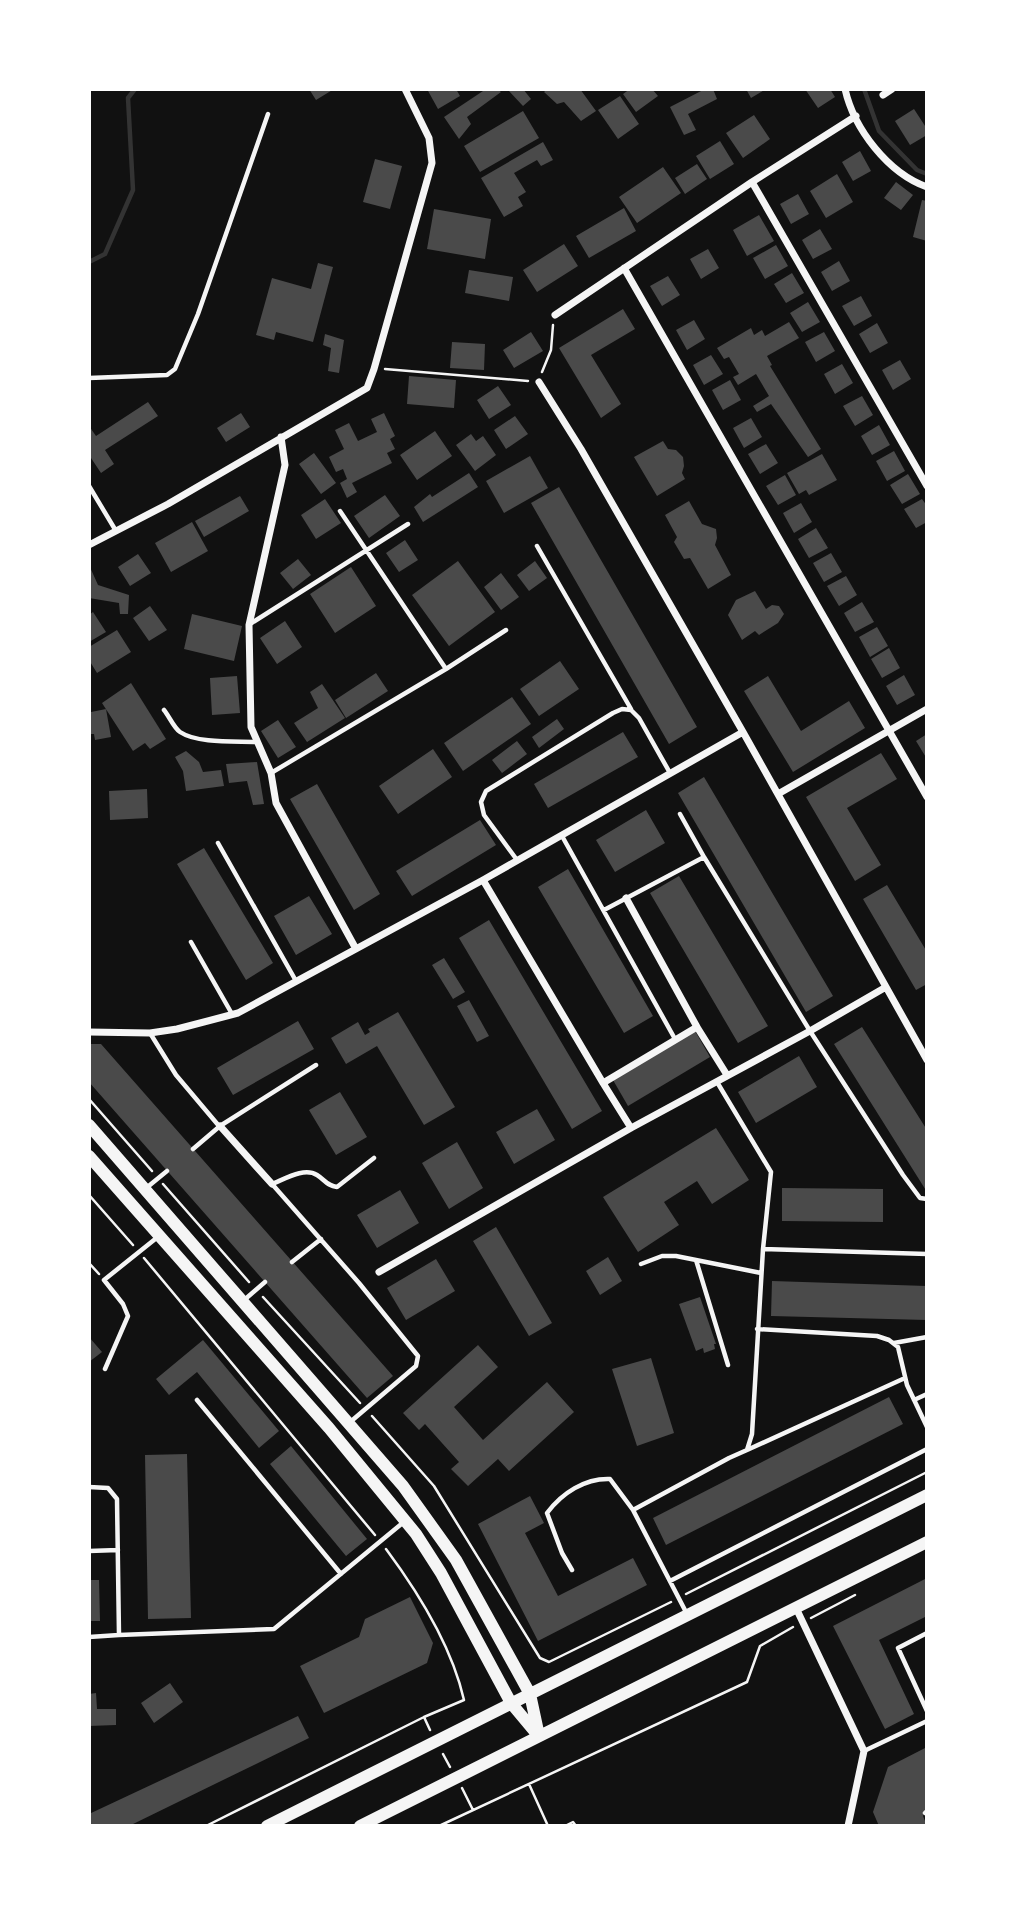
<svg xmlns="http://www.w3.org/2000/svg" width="1016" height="1915" font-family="'Noto Serif',serif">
	<rect width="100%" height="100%" fill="#111"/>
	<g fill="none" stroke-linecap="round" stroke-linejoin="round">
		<!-- stream -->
		<path stroke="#333" stroke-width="4.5" d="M864,89L879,131L917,170L927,174
			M89,262L105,254L133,190L128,98L135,89"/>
	</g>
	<!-- building -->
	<path fill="#4a4a4a" d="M309,89H334L316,100Z
		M427,89H456L460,96L438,109Z
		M486,89H497L501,92L467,117L471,124L459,139L444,117Z
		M507,89H523L531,99L523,106Z
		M547,89H580L596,111L581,121L564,102L557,104L544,92Z
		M630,89H652L658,96L636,112L623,94Z
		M705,89H713L717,99L688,114L696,130L684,135L670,107Z
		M746,89H766L751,98Z
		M805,89H830L835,97L818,108Z
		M620,96L639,124L618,139L598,110Z
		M914,109L927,129V135L910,145L895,121Z
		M523,111L539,138L480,172L464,146Z
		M754,115L770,139L743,158L726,133Z
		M720,141L734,164L710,179L696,156Z
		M543,142L553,160L541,166L537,160L514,173L526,192L518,197L523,206L504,217L481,178Z
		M860,151L871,171L853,181L842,162Z
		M375,159L402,166L390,209L363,202Z
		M697,164L707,179L685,194L675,178Z
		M663,167L681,193L637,223L619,197Z
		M837,174L853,202L826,218L810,191Z
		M896,182L913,195L901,210L884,198Z
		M798,194L809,214L791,224L780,204Z
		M922,200L927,201V241L913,237Z
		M624,208L636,231L589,258L576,236Z
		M434,209L491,219L485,259L427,249Z
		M759,215L774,241L747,256L733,230Z
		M820,229L832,249L813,259L802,240Z
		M564,244L578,266L537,292L523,270Z
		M776,245L788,266L765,279L753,258Z
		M708,249L719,268L701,279L690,259Z
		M839,261L850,281L832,291L821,272Z
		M318,263L333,267L313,342L276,332L274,340L256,335L272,278L311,289Z
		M469,270L513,277L509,301L465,293Z
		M792,273L804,293L786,303L774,284Z
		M668,276L680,295L662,306L650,286Z
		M861,296L872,316L854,326L842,306Z
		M808,302L820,322L802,332L790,313Z
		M623,309L635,329L591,355L621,404L601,418L559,348Z
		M694,320L705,339L687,350L676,330Z
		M789,322L799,338L767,356L772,365L770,366L821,449L808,457L771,404L757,412L753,406L769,396L756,374L738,385L733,377L739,374L729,357L724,359L717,348L751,328L754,335L762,330L765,336Z
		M877,323L888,343L870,353L859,334Z
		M531,332L543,351L514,368L503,350Z
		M824,332L835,351L816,362L805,342Z
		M325,334L344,340L339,373L328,371L331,348L323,345Z
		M452,342L485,344L484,370L450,368Z
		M711,355L723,374L704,385L693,365Z
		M900,360L911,379L893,390L882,370Z
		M842,364L853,383L835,394L824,374Z
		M409,376L456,380L454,408L407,404Z
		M730,380L741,400L723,410L712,390Z
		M498,386L511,405L489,419L477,400Z
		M862,396L873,415L855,426L843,406Z
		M148,402L158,416L105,450L114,464L101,473L89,455V426L96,436Z
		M241,413L250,427L226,442L217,428Z
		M384,413L395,436L390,439L395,449L387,453L392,463L352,483L357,492L347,498L340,483L347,479L343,469L336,472L329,457L344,449L335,430L349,423L358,441L377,432L371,419Z
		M515,416L528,434L506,449L494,430Z
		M751,418L762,437L744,448L733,428Z
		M879,425L890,445L872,455L861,436Z
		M435,431L452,456L417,480L400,455Z
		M471,434L476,441L483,436L496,455L475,471L456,445Z
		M663,441L668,449L676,450L683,457L684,466L682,473L685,479L657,496L634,457Z
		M766,444L778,463L760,474L748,454Z
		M894,451L905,471L887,481L876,461Z
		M314,453L336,483L321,494L299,464Z
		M822,454L837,480L809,495L806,490L799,494L787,473Z
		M530,456L548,488L504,513L486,481Z
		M469,473L478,487L423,522L414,507L430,494L432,497Z
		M908,474L920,494L902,504L890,485Z
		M785,475L796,495L778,505L766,486Z
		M559,487L697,727L669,744L531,503Z
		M385,495L400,516L369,538L354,516Z
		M240,496L249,511L204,537L195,521Z
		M325,499L341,523L316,539L301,515Z
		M922,499L927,506V522L916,528L904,509Z
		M689,501L702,524L716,529L717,538L715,545L731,575L708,589L690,558L684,559L674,542L677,537L665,515Z
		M801,503L812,522L794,533L783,513Z
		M192,522L208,551L171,572L155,543Z
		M816,528L828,548L809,558L798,539Z
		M405,540L418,560L399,572L386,553Z
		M831,553L842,572L824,582L813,563Z
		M138,554L151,573L130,586L118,567Z
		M298,559L311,575L293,589L280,573Z
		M458,561L495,612L449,646L412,595Z
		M535,561L547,578L529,591L517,575Z
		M89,565L98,585L129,595L128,614H120L119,603L89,598Z
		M351,567L376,606L335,633L310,594Z
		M501,573L519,597L501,610L484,587Z
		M846,576L857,595L839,606L827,586Z
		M755,591L766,609L772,605L779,606L784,614L778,623L759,635L755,631L742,640L728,615L736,600Z
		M862,602L874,622L855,632L844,613Z
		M150,606L167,630L149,641L133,618Z
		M93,612L106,632L89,642V615Z
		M192,614L242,626L234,661L184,649Z
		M285,621L302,647L277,664L260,638Z
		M877,627L888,646L870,657L859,637Z
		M117,630L131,652L97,673L89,660V647Z
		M889,648L900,668L882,678L871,659Z
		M560,661L579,689L539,716L520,689Z
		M376,673L388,691L346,718L335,700Z
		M904,675L915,695L897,705L886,686Z
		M237,676L240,713L212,715L210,678Z
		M768,676L801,731L849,701L865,728L793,772L744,691Z
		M131,683L166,739L150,749L145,743L133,751L102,703Z
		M322,684L345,718L307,742L294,723L318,708L310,692Z
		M512,697L531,724L463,771L444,743Z
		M106,709L111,737L95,740L94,734H89L91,712Z
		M557,719L564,729L539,748L532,737Z
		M278,720L296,747L278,758L261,731Z
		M623,732L638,757L548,808L534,784Z
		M927,734V759L916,741Z
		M517,741L527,754L502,773L492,760Z
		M433,749L452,777L398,814L379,786Z
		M186,751L199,762L203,772L221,770L224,786L186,791L183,771L175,757Z
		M881,753L897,779L847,808L881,865L855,881L806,797Z
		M257,762L264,804L253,805L247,781L229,783L226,764Z
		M704,777L833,996L806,1012L678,793Z
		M317,784L380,894L354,910L290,799Z
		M147,789L148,818L110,820L109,791Z
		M646,810L665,843L615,872L596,840Z
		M480,820L496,845L412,896L396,871Z
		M204,848L273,963L246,980L177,864Z
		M568,869L653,1016L624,1033L538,887Z
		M679,876L768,1026L738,1043L650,893Z
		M887,885L927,952V984L916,990L863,899Z
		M309,896L332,934L296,955L274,916Z
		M489,920L602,1111L572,1129L459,938Z
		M444,958L465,992L453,999L432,965Z
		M469,1000L489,1036L477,1042L457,1006Z
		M398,1012L455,1107L424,1125L377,1046L346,1064L331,1038L358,1022L365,1035L370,1032L368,1029Z
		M298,1021L314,1049L233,1095L217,1068Z
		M862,1027L927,1130V1192L834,1044Z
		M695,1031L710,1057L628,1106L613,1080Z
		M89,1044H101L393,1376L367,1398L89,1082Z
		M799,1056L817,1087L756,1123L738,1092Z
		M340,1092L367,1137L336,1155L309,1110Z
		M537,1109L555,1140L514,1164L496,1132Z
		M716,1128L749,1180L712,1204L697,1181L664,1202L679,1225L638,1252L603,1197Z
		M457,1142L483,1188L449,1209L422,1163Z
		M782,1188L883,1189V1222L782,1221Z
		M400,1190L419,1223L377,1248L357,1215Z
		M496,1227L552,1323L529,1336L473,1241Z
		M608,1257L622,1281L600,1295L586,1271Z
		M436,1259L455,1291L406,1320L387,1288Z
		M772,1281L927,1286V1320L771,1316Z
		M700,1297L716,1344H714L715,1349L704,1353L703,1348L696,1351L679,1304Z
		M89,1337L102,1352L89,1362Z
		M203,1340L279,1431L259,1448L197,1372L169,1395L156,1379Z
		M478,1345L498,1367L454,1407L483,1440L547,1382L574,1412L509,1471L498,1459L468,1486L451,1469L459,1462L425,1424L419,1430L403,1413Z
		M651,1358L674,1433L637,1446L612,1369Z
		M889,1397L903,1424L666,1545L653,1518Z
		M291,1446L367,1539L346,1556L270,1464Z
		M187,1454L191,1618L148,1619L145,1455Z
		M530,1496L544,1523L525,1533L558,1596L633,1558L647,1585L538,1641L478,1524Z
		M927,1578V1616L879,1640L914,1714L885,1729L833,1626Z
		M89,1580H99L100,1621H89Z
		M410,1597L433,1643L427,1663L324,1713L300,1666L359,1637L365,1619Z
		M170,1683L183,1702L154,1723L141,1703Z
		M96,1693L97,1709H116V1725L89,1726V1694Z
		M298,1716L309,1738L129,1826H89V1814Z
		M927,1747V1806L923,1816L927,1826H879L873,1812L888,1767Z"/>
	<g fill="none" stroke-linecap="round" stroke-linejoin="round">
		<!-- path -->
		<path stroke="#f5f5f5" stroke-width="2.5" d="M385,369L528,381
			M542,372L551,350L553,325
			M89,1099L152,1171
			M163,1184L249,1282
			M89,1195L133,1245
			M144,1258L375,1535
			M89,1263L99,1274
			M263,1297L360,1403
			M372,1416L434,1486L540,1658L549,1662L671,1602
			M686,1594L927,1472
			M811,1618L855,1595
			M424,1717L430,1730
			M443,1754L450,1767
			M529,1784L548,1826
			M462,1788L473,1810
			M206,1826L424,1717L464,1700C452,1647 418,1592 386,1549
			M439,1826L747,1682L760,1646L793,1627
			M565,1826L573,1822L576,1826"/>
		<!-- service -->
		<path stroke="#f5f5f5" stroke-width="4.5" d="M89,378L167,375L175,369L198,314L268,114
			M89,486L116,531
			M340,511L446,669
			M537,546L631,709
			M250,624L408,524
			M164,710C169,716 174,728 180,732C198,744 236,741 257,742
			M271,773L446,669L506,630
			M680,814L704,857
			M562,836L675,1039
			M218,843L296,981
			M517,860L484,815L481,802L486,791L613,713L622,709L631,710L639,718L670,773
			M604,910L704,857L810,1031L903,1175L920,1198L927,1199
			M191,942L232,1014
			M150,1033L176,1075L219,1126
			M193,1149L220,1126L316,1065
			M145,1189L167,1171
			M763,1249L927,1254
			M696,1260L728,1365
			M292,1262L321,1239
			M641,1264L662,1256H676L761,1273
			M243,1301L265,1282
			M757,1329L877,1336L889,1340L898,1347L907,1385L927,1427
			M894,1343L927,1337
			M105,1369L128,1316L123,1304L104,1280L159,1236
			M197,1400L341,1574
			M914,1400L927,1394
			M349,1423L416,1366L418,1356L359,1283L272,1184C285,1179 304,1167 317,1175C325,1180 327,1186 337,1187L374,1158
			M747,1450L905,1378
			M89,1487L108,1488L117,1499L119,1635L89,1637
			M633,1510L729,1458L747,1450L752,1434L763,1249L771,1172L717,1082
			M89,1551L118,1550
			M572,1570L562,1553L547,1513C562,1493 585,1478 610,1479L633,1510L687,1614
			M670,1581L927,1449
			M927,1633L898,1648L927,1711
			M119,1635L274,1629L405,1521
			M864,1751L927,1721
			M925,1813L927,1811"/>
		<!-- minor -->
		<path stroke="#f5f5f5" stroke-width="7" d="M845,89C854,129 888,173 927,187
			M883,95L892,89
			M752,182L927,486
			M624,268L927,797
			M555,315L752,182L856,116
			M539,382L581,449L743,732L927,1060
			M281,437L285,465L249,625L251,727L271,773L276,803L356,949
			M89,545L168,504L367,388L374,369L432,163L429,138L405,89
			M778,794L927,709
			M483,880L603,1083
			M626,898L697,1027
			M89,1032L150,1033L177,1029L238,1013L483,880L743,732
			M220,1126L272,1184
			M631,1128L603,1083L697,1027L727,1075
			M379,1272L631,1128L810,1031L886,987
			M796,1608L864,1751L848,1826"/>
		<!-- secondary -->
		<path stroke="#f5f5f5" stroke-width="12" d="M89,1125L403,1486L456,1560L530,1694L539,1736
			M89,1156L329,1428L416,1534L441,1573L511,1703L536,1733
			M267,1826L927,1495
			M360,1826L927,1542"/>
	</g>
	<!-- border -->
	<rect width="1016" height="1915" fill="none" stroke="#ffffff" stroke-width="182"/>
</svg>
